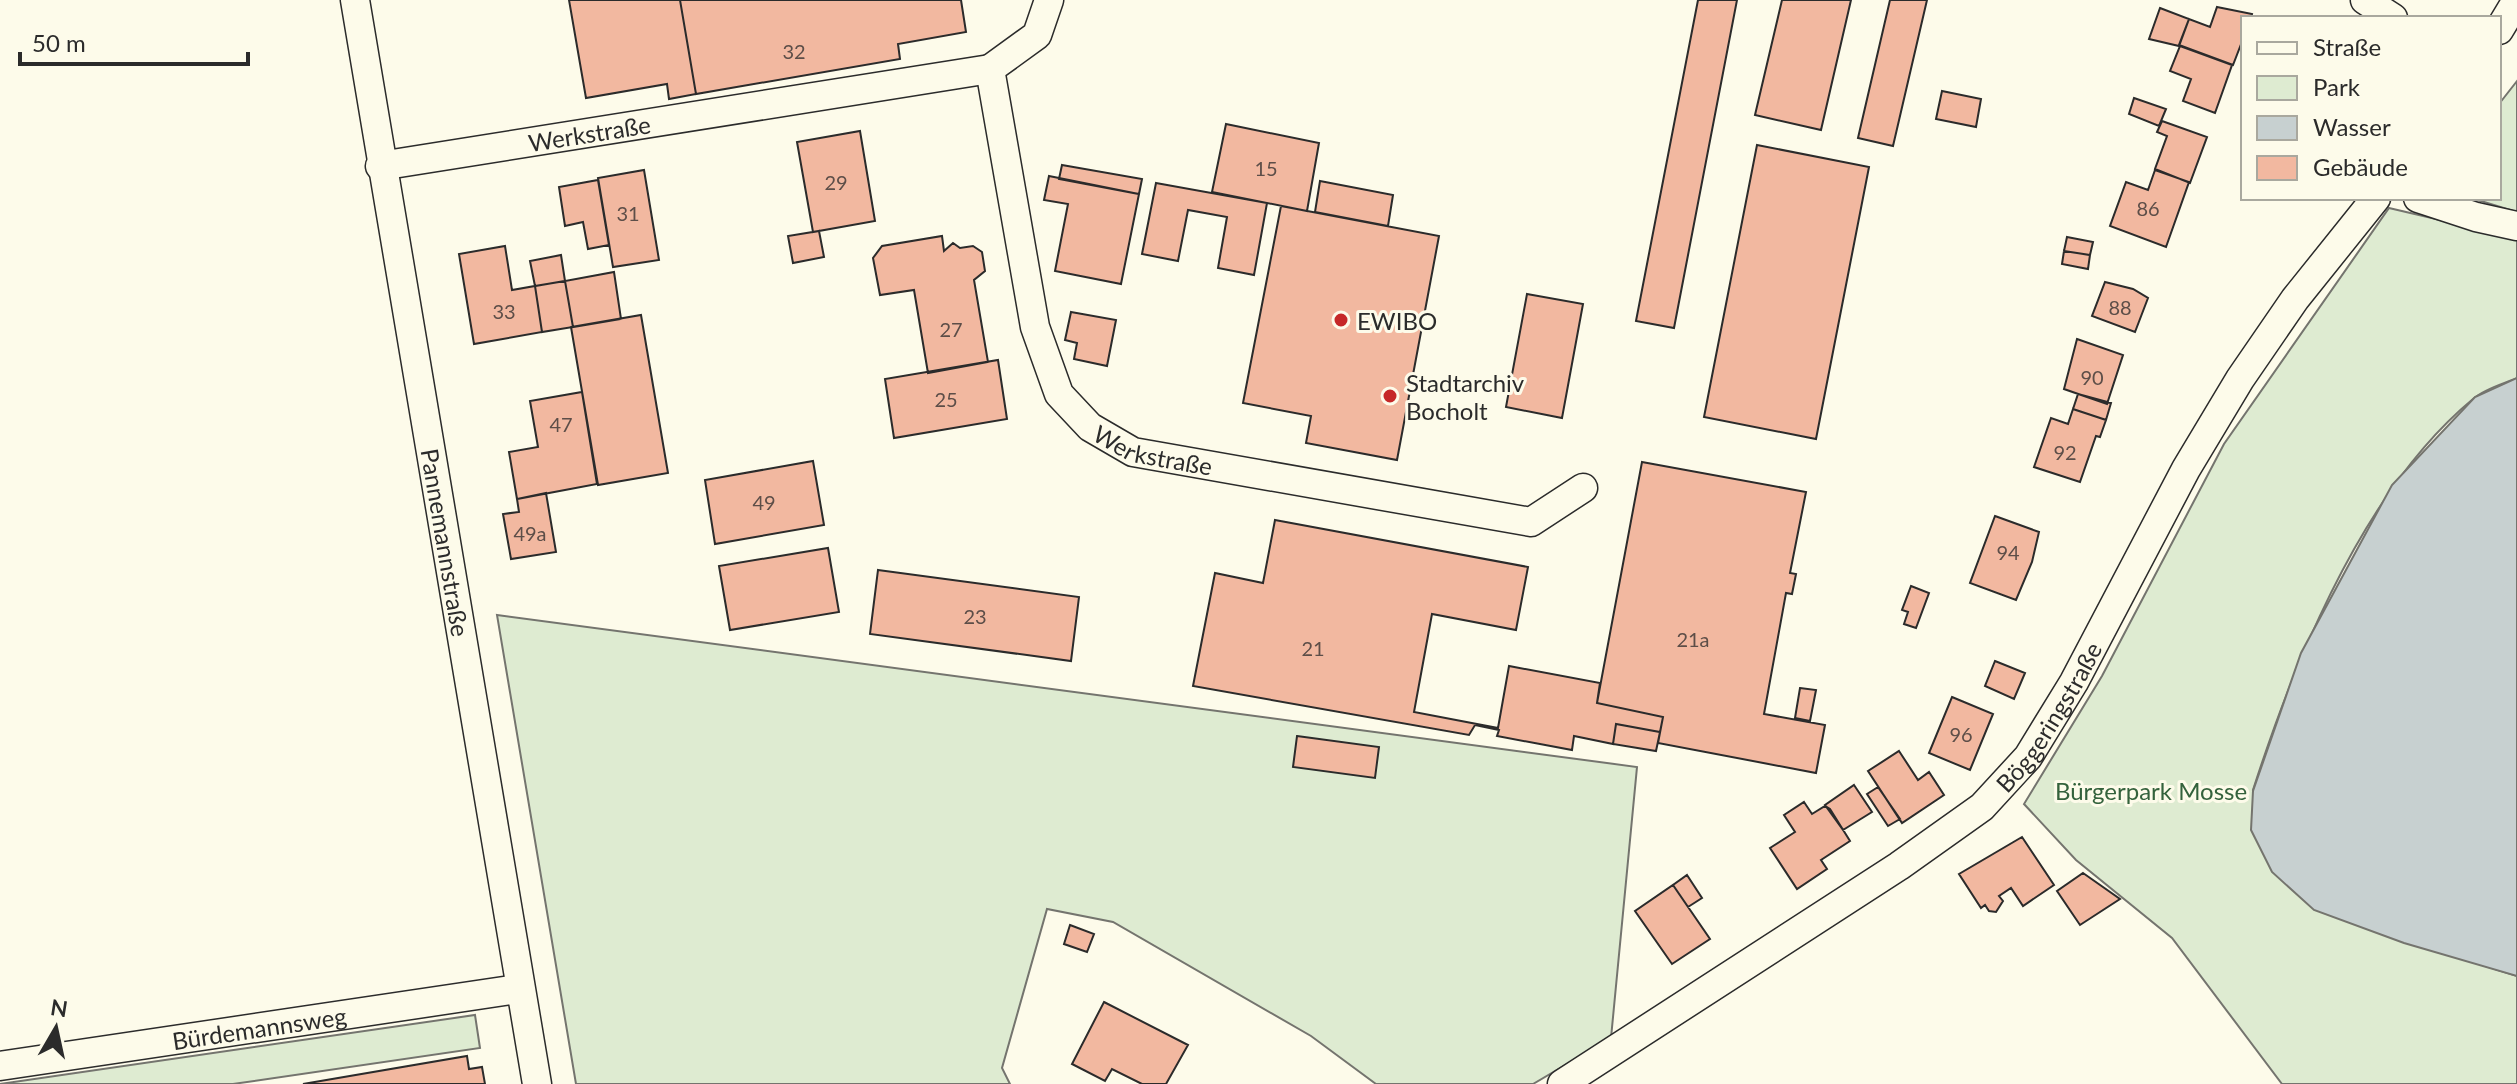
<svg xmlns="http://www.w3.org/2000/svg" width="2517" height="1084" font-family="Lato,sans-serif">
	<rect width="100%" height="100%" fill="#fdfbea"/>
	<!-- green -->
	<path fill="#deebd1" stroke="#74746e" stroke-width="2" d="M2517,81V212L2471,198H2499V104Z
		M2389,208L2517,238V378C2503,384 2484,389 2473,399C2364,489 2295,659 2253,790L2476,963L2517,976V1084H2282L2172,938L2076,860L2024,804L2102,676L2224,444Z
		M497,615L1637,767L1611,1038L1533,1084H1376L1311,1036L1113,922L1047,909L1002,1068L1010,1084H576Z
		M475,1015L480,1048L233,1084H0Z"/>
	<!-- water -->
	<path fill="#c7d0d0" stroke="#74746e" stroke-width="2" d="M2517,378V976L2404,943L2314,910L2272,872L2251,830L2253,791L2301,653L2392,485L2475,397Z"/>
	<!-- building -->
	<path fill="#f2b8a0" stroke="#2b2b2b" stroke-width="2" d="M569,0H680L696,94L669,99L667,84L586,98Z
		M680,0H961L966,32L898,44L900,59L696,94Z
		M1698,0H1737L1674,328L1636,321Z
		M1782,0H1851L1821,130L1755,115Z
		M1890,0H1927L1893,146L1858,138Z
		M2217,7L2252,14L2251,18H2243V39L2233,65L2179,45L2189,19L2210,27Z
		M2160,8L2189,19L2179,46L2149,39Z
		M2180,46L2232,65L2215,113L2183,101L2191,79L2170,71Z
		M1942,91L1981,99L1976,127L1936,119Z
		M2134,98L2166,109L2159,126L2129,114Z
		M2162,121L2207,137L2190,183L2155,169L2167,136L2157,132Z
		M1226,124L1319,143L1307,211L1212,192Z
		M860,131L875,221L813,232L797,142Z
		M1757,145L1869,167L1816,439L1704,417Z
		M1062,165L1142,179L1139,194L1059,179Z
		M644,170L659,260L613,267L598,178Z
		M2155,170L2189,182L2166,247L2110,226L2126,182L2148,190Z
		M1049,176L1139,194L1121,284L1055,271L1068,204L1044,200Z
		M598,180L609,245L588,249L583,222L565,226L559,187Z
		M1320,181L1393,195L1388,226L1315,212Z
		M1156,183L1267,203L1254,275L1218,268L1227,217L1188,210L1178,261L1142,254Z
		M1281,206L1439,236L1397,460L1306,443L1311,416L1243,403Z
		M819,231L824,257L793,263L788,236Z
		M942,236L944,251L953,243L960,248L973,246L982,252L985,271L974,280L988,362L928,373L914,290L880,295L873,258L882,246Z
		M2067,237L2093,242L2090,255L2064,251Z
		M505,246L512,290L535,286L542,332L474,344L459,254Z
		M2064,251L2090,255L2088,269L2062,264Z
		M561,255L565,281L535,286L530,261Z
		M614,272L621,319L573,327L565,281Z
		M565,281L573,327L542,332L535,286Z
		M2105,282L2133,289L2148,298L2135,332L2092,316Z
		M1527,294L1583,304L1562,418L1506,407Z
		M1071,312L1116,320L1107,366L1074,359L1077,343L1065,340Z
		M641,315L668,473L598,485L571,327Z
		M2077,339L2123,355L2107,404L2064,389Z
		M998,360L1007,419L894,438L885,379Z
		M582,392L597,484L517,499L509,452L538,447L530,401Z
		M2078,394L2111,403L2106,420L2073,409Z
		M2073,409L2106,420L2100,437L2096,436L2080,482L2034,467L2051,418L2068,424Z
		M813,461L824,525L715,544L705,480Z
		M1642,462L1806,492L1790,573L1796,574L1792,594L1786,593L1764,714L1825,725L1816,773L1658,743L1663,717L1597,703Z
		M546,493L556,552L511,559L503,514L519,512L517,499Z
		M1995,516L2039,532L2032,562L2016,600L1970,583Z
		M1275,520L1528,567L1516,630L1432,614L1414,712L1498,728L1509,666L1600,683L1597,703L1663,717L1660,732L1616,724L1613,744L1574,736L1572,750L1497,736L1499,730L1475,725L1469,735L1193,686L1215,573L1263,583Z
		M828,548L839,612L730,630L719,566Z
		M878,570L1079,597L1071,661L870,634Z
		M1911,586L1929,593L1916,628L1904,624L1908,612L1902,610Z
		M1995,661L2025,673L2014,699L1985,686Z
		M1800,688L1816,690L1810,721L1795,718Z
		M1952,697L1993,714L1970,770L1929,753Z
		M1616,724L1660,732L1656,751L1613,744Z
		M1297,736L1379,747L1375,778L1293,767Z
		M1899,751L1918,780L1929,772L1944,795L1902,823L1868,771Z
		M1854,785L1872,812L1843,830L1825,805Z
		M1878,787L1900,819L1888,826L1867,794Z
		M1804,802L1812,814L1825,806L1830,809L1850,841L1821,860L1827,869L1797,889L1770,848L1795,832L1784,815Z
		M2022,837L2054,885L2023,906L2011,888L1999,896L2003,901L1996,912L1989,911L1985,905L1981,908L1959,874Z
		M2083,873L2120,899L2080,925L2057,891Z
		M1687,875L1702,898L1688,907L1673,885Z
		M1673,885L1710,939L1672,964L1635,911Z
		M1070,925L1094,934L1087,952L1064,944Z
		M1104,1002L1188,1045L1166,1084H1142L1112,1069L1105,1081L1072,1064Z
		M467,1056L469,1069L482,1067L485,1084H303Z"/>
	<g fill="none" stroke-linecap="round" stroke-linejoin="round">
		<defs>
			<g id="minor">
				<path id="s1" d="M355,0L537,1084"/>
				<path id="s2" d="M1049,0L1037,35L990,69L1035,327L1059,394L1090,427L1133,452L1531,522L1583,488"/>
				<path d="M2365,0L2393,18"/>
				<path d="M2499,30L2517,0"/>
				<path id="s3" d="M380,166L990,69"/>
				<path d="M2418,198L2476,217L2517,226"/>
				<path id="s4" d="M0,1066L518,989"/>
				<path id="s5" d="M1562,1084L1899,866L1982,807L2028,757L2074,682L2186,469L2240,379L2295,299L2376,198"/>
			</g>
		</defs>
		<!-- minor casing -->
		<use href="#minor" stroke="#2b2b2b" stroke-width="31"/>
		<!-- minor -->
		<use href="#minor" stroke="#fdfbea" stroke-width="28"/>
	</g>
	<!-- markers -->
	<g fill="#c62828" stroke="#fdfbea" stroke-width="3">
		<circle cx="1341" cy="320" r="8"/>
		<circle cx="1390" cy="396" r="8"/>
	</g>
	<g text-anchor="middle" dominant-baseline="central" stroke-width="6" stroke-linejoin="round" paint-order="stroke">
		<!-- number labels -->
		<g font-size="20" fill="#5d4e48">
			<text x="794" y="51">32</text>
			<text x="1266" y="168">15</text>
			<text x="836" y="182">29</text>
			<text x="2148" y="208">86</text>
			<text x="628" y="213">31</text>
			<text x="2120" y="307">88</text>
			<text x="504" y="311">33</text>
			<text x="951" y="329">27</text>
			<text x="2092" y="377">90</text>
			<text x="946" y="399">25</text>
			<text x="561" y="424">47</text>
			<text x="2065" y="452">92</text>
			<text x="764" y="502">49</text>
			<text x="530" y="533">49a</text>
			<text x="2008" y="552">94</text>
			<text x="975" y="616">23</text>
			<text x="1693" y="639">21a</text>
			<text x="1313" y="648">21</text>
			<text x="1961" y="734">96</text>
		</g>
		<!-- street labels -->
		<g font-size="24" fill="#2b2b2b" stroke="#fdfbea">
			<text stroke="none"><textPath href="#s3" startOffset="212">Werkstraße</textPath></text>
			<text stroke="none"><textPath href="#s2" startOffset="542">Werkstraße</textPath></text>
			<text stroke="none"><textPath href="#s1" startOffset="550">Pannemannstraße</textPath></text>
			<text stroke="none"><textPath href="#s5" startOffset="616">Böggeringstraße</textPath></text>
			<text stroke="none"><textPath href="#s4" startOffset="262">Bürdemannsweg</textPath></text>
		</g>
		<!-- poi labels -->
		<g font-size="24" fill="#2b2b2b" stroke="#fdfbea" text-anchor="start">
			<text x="1357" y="320">EWIBO</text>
			<text x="1406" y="382">Stadtarchiv<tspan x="1406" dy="28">Bocholt</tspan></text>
		</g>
		<!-- park labels -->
		<g font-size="24" fill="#34623c" stroke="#fdfbea">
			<text x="2151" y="790">Bürgerpark Mosse</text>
		</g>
	</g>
	<!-- legend -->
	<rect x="2241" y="16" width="260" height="184" fill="#fdfbea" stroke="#a9a89e" stroke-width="2"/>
	<rect x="2257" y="42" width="40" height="12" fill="#fdfbea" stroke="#a9a89e" stroke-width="2"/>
	<text x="2313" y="56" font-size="24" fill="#2b2b2b">Straße</text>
	<rect x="2257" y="76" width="40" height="24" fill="#deebd1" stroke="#a9a89e" stroke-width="2"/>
	<text x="2313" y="96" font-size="24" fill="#2b2b2b">Park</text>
	<rect x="2257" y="116" width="40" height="24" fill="#c7d0d0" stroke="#a9a89e" stroke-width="2"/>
	<text x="2313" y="136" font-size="24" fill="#2b2b2b">Wasser</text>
	<rect x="2257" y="156" width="40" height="24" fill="#f2b8a0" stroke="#a9a89e" stroke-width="2"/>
	<text x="2313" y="176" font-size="24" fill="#2b2b2b">Gebäude</text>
	<!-- north arrow -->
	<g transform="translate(56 1028) rotate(9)" stroke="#fdfbea" stroke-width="6" paint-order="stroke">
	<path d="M0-6L14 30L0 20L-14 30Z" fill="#2b2b2b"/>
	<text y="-12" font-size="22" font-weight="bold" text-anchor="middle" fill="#2b2b2b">N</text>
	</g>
	<!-- scale -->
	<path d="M20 52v12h228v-12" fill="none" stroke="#2b2b2b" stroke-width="4"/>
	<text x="32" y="52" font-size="24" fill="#2b2b2b" stroke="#fdfbea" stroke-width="6" paint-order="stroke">50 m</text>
</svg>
